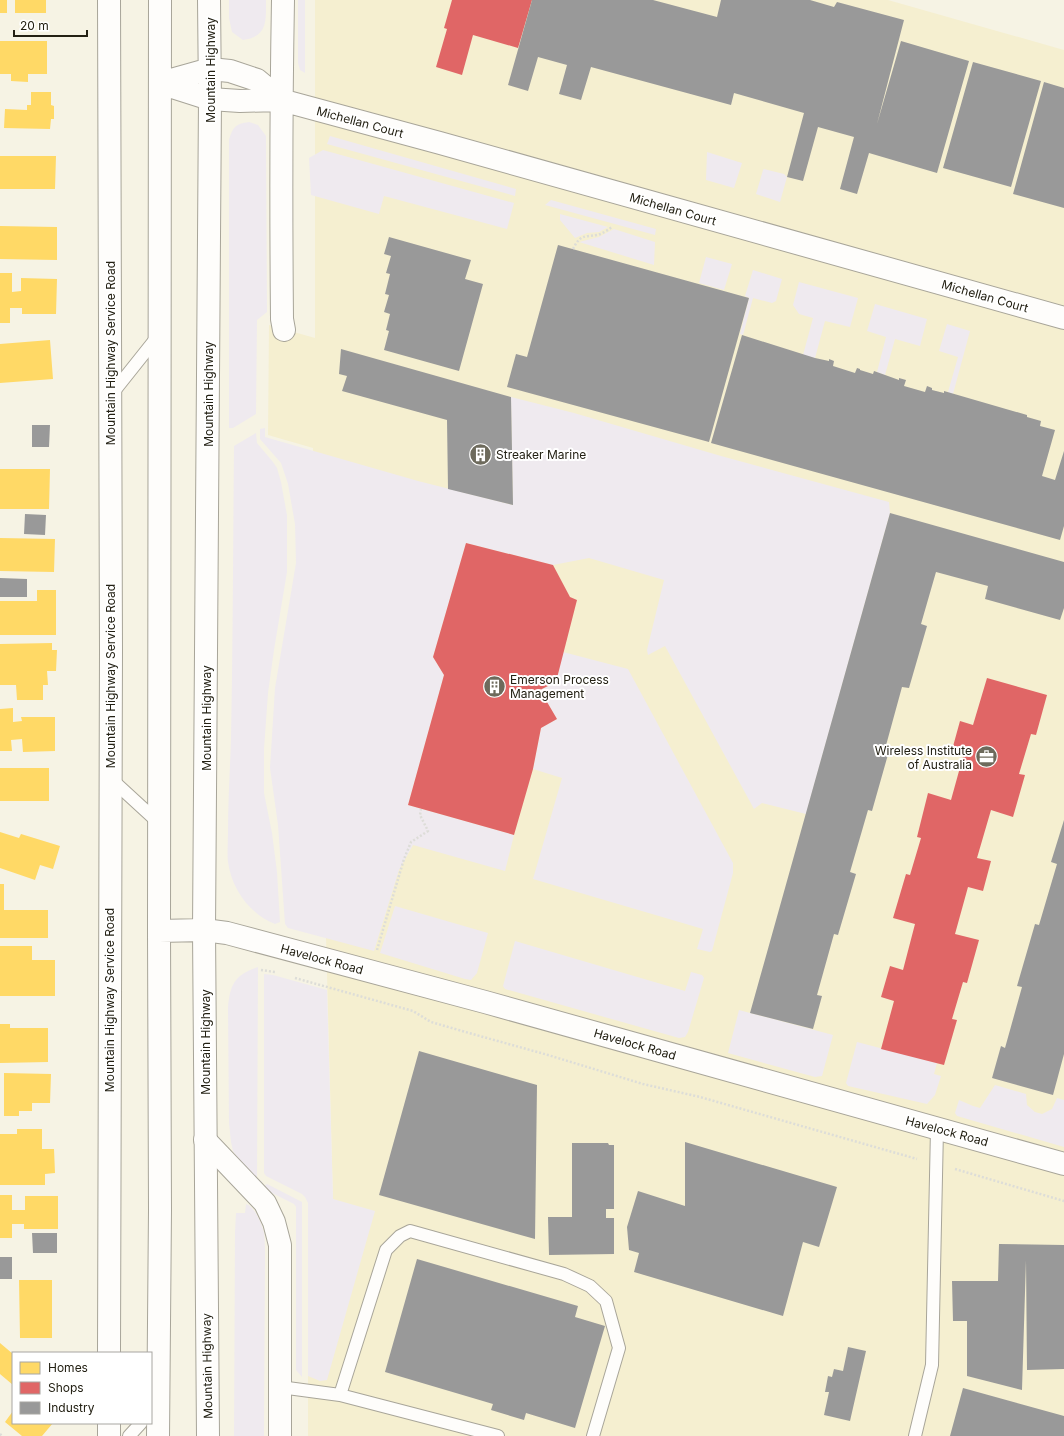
<svg xmlns="http://www.w3.org/2000/svg" width="1064" height="1436" font-family="Inter,sans-serif">
	<rect width="100%" height="100%" fill="#f6f3e4"/>
	<!-- built -->
	<path fill="#f5efd0" d="M315,0H888L1064,50V1436H308V1256L320,1246L333,1199L313,448L268,435L269,325L315,338Z"/>
	<!-- green -->
	<path fill="#efeaef" d="M229,0H266C266,20 268,37 243,40L232,32L229,18Z
		M298,0H305V73L300,70L298,63Z
		M249,122L258,125L266,136L267,312L257,320L256,414L233,428H229V140C233,127 235,124 249,122Z
		M330,136L516,189L515,196L327,144Z
		M323,150L514,203L507,229L384,196L379,214L311,195L309,158Z
		M707,152L742,163L734,188L706,180Z
		M764,169L784,174L787,177L780,202L756,194L763,170Z
		M551,200L656,229L655,235L545,205Z
		M560,214L608,227L599,232L587,233L575,238L560,220Z
		M614,229L655,242L654,265L579,242L599,237Z
		M706,257L732,264L724,290L699,283Z
		M753,270L782,279L776,301L772,303L753,298L743,335L740,334L749,298L745,296Z
		M799,282L858,298L850,327L825,321L815,358L803,355L813,318L799,314L793,305Z
		M875,304L927,319L920,346L895,339L885,375L877,372L886,337L867,331Z
		M947,324L970,331L953,394L948,392L958,357L939,351Z
		M511,397L574,413L721,456L889,502L890,513L806,814L762,803L754,809L665,646L648,655L647,650L664,580L589,558L553,565L466,543L433,657L444,675L408,805L514,835L505,871L413,845L399,870L374,951L288,928L285,924L278,825L270,768L275,688L296,563L295,524L288,484L281,463L260,439V429L265,428V437L418,481L513,505Z
		M256,433L257,443L273,462L277,468L281,482L287,515V572L274,650L268,693L264,749V793L272,833L277,872L280,922L275,924C250,914 232,890 228,862C227,853 228,842 228,832C228,801 230,770 231,739C233,641 233,543 234,446Z
		M563,652L628,669L733,863V873L712,951L710,952L697,949L703,929L533,879L562,778L533,769L541,728L557,719L540,690L556,682Z
		M395,906L488,933L477,973L471,980L465,979L380,953Z
		M515,941L685,991L691,972L702,975L704,978L688,1032L685,1037L679,1038L505,989L503,986Z
		M258,967L257,1181H262V1185L264,1186L267,1184L269,1185L302,1202V1377L296,1370V1207L294,1204L266,1190L241,1163L233,1151L231,1142L229,1123L228,1008C230,985 234,975 258,967Z
		M264,974L273,975L327,990L333,1199L375,1211L327,1380L320,1381L308,1376V1203L305,1197L302,1194L266,1176L264,1173Z
		M739,1010L833,1035L822,1076L815,1077L728,1053Z
		M857,1042L937,1063L934,1074L941,1076L935,1095L927,1104L848,1086L846,1083Z
		M995,1085L1026,1094L1027,1105L1035,1112L1042,1114L1052,1109L1057,1098L1064,1100V1147L957,1116L955,1113L959,1100L973,1106L980,1108Z
		M246,1204C255,1207 262,1224 264,1233C265,1241 265,1250 265,1259L264,1436H234L235,1232L236,1213H245Z"/>
	<!-- homes -->
	<path fill="#ffd966" d="M0,0H7V13H0Z
		M15,0H46V13H15Z
		M0,41H47V74H28V82L11,81V74H0Z
		M31,92H51V105L54,106V119H51L50,129L4,128L5,109L27,110V105H31Z
		M0,156H56L55,189H0Z
		M0,226L57,227V260L0,259Z
		M0,273H12V292L21,291V278L57,279L56,314H22V308H10V323H0Z
		M50,340L53,379L0,383V344Z
		M0,469H50L49,509H0Z
		M0,538L55,539L54,572L0,571Z
		M37,590H56V635H0V601H37Z
		M52,643V650H57L56,671H47L48,685H43V700H17L16,685H0V644Z
		M13,708V722L22,721L21,717H55V751L23,752L22,739L11,740L12,751H0V709Z
		M0,768H49V801H0Z
		M0,832L19,838L21,834L60,846L53,869L40,865L35,880L0,868Z
		M0,884H4V910H48V938H0Z
		M0,946H32V960H55V996H0Z
		M0,1024H10V1028H48V1062L0,1063Z
		M4,1073L51,1074L50,1103H32V1111H19V1116H4Z
		M17,1129H42V1149H54L55,1173L45,1174V1185H0V1134H17Z
		M0,1195H12V1210H25V1196H58V1229H24V1224H12V1238H0Z
		M19,1280H52V1338H20Z
		M0,1343L13,1354V1385L0,1374Z
		M13,1411V1423H53L42,1436H22L5,1422Z"/>
	<!-- shops -->
	<path fill="#e06666" d="M452,0H532L518,48L473,35L462,75L436,67L447,29L444,28Z
		M466,543L553,565L570,597L577,600L556,682L540,690L557,719L541,728L533,769L514,835L408,805L444,675L433,657Z
		M987,678L1047,695L1036,735L1031,734L1019,774L1025,775L1013,817L991,810L977,858L991,861L983,891L968,887L955,934L979,940L967,983L963,982L952,1019L957,1020L944,1065L881,1049L894,1001L881,997L890,966L903,970L915,924L893,918L906,874L910,875L921,838L917,837L928,793L951,800L964,753L952,750L960,721L973,725Z"/>
	<!-- industry -->
	<path fill="#999" d="M532,0H653L717,17L721,0H810L834,7L837,2L904,20L877,124L901,41L969,61L937,173L869,153L857,194L840,189L854,137L818,127L803,181L787,177L804,113L734,93L731,105L591,67L581,100L559,94L567,65L538,57L528,91L508,85Z
		M973,62L1041,81L1011,187L943,168Z
		M1044,82L1064,88V208L1013,194Z
		M389,237L471,260L465,279L483,284L459,371L384,350L389,331L386,330L390,314L384,312L389,295L385,294L390,274L386,273L391,256L384,254Z
		M558,245L749,298L709,442L507,387L516,354L527,357Z
		M742,335L815,358L829,361V359L834,361L833,366L855,373L857,368L860,369V370L873,374L874,371L899,380V378L906,380L904,386L925,392L927,386L932,388V390L944,393V391L1027,415V417L1041,421L1040,426L1055,430L1042,476L1055,480L1064,451V526L1060,540L711,443Z
		M341,349L511,397L513,505L448,489L447,420L342,391L347,376L339,374Z
		M32,425H50L49,447H32Z
		M890,513L1064,562V608L1060,620L985,599L988,586L936,572L921,624L927,626L909,688L902,687L885,749L889,751L872,811L868,810L850,872L856,874L838,935L834,934L817,995L822,996L813,1029L750,1013Z
		M25,514L46,515L45,535L24,534Z
		M0,578L27,579V597H0Z
		M1064,820V1054L1053,1095L992,1078L1001,1046L1005,1048L1022,987L1017,986L1035,924L1039,925L1057,864L1051,862Z
		M419,1051L537,1085L535,1239L379,1195Z
		M685,1142L837,1187L819,1247L803,1242L783,1316L634,1272L639,1253L629,1250L627,1227L638,1191L685,1206Z
		M572,1143H608L609,1145H614V1209H606V1218H614V1254L549,1255L548,1217H572Z
		M32,1233H57V1253H33Z
		M999,1244L1064,1245V1369L1027,1370L1026,1260L1022,1390L967,1376V1321H953L952,1281H998Z
		M0,1257H12V1279H0Z
		M417,1259L578,1306L575,1317L605,1326L575,1428L526,1413L524,1420L491,1410L493,1404L385,1372Z
		M848,1347L866,1351L850,1421L824,1415L829,1392H825L828,1376L832,1377L834,1369L843,1371Z
		M963,1388L1064,1416V1436H950Z"/>
	<g fill="none" stroke-linecap="round" stroke-linejoin="round">
		<defs>
			<path id="lane" d="M111,395L158,336
				M110,778L159,823
				M280,1387L340,1395L498,1436
				M340,1395L386,1250L400,1236L410,1231L564,1274L590,1286L606,1301L619,1348L593,1436
				M129,1436L141,1423
				M915,1436L932,1365L937,1129"/>
			<path id="street" d="M109,0L111,651L109,1353
				M283,0C281,106 281,213 282,319L284,330
				M210,69L230,71L257,80L281,100
				M210,99L240,101L281,100L440,143L1064,318
				M204,930L227,933L485,1002L1064,1164
				M205,1140L265,1203L274,1222L280,1245V1436
				M109,1436V1423"/>
			<path id="primary" d="M160,83L210,99
				M160,83L210,69
				M159,931L204,930
				M158,1436L160,1210L159,931L160,0
				M208,1436L204,930L210,99L209,0"/>
		</defs>
		<!-- lane casing -->
		<use href="#lane" stroke="#a8a599" stroke-width="14"/>
		<!-- street casing -->
		<use href="#street" stroke="#a8a599" stroke-width="24"/>
		<!-- primary casing -->
		<use href="#primary" stroke="#a8a599" stroke-width="24"/>
		<!-- path -->
		<path stroke="#ddddd8" stroke-width="2.5" stroke-dasharray="2 2" stroke-linecap="butt" d="M573,249C580,235 583,237 597,235C602,234 608,230 612,227
			M377,950L404,859L411,842L428,831L420,815L421,809
			M261,970L275,972
			M295,978L413,1011L431,1022L469,1033L548,1055L643,1084L700,1097L917,1159
			M955,1169L1064,1201
			M0,1434L2,1436"/>
		<!-- lane -->
		<use href="#lane" stroke="#fefdfb" stroke-width="12"/>
		<!-- street -->
		<use href="#street" stroke="#fefdfb" stroke-width="22"/>
		<!-- primary -->
		<use href="#primary" stroke="#fefdfb" stroke-width="22"/>
	</g>
	<!-- icons -->
	<defs>
		<symbol id="building-disc" viewBox="-11 -11 22 22"><circle r="9.5" fill="#6d6a5c" stroke="#fff"/><path d="M-4-6H4V6H1V3H-1V6H-4ZM-2.5-4.3h1.7v1.8h-1.7ZM.8-4.3h1.7v1.8H.8ZM-2.5-1h1.7V.8h-1.7ZM.8-1h1.7V.8H.8Z" fill="#fff"/></symbol>
		<symbol id="office-disc" viewBox="-11 -11 22 22"><circle r="9.5" fill="#6d6a5c" stroke="#fff"/><path d="M-6-3h4V-5.5h4V-3h4V5H-6ZM-1-4.5V-3h2v-1.5ZM-6 0V1H6V0Z" fill="#fff"/></symbol>
	</defs>
	<g fill-rule="evenodd">
		<use href="#building-disc" x="468" y="442" width="25" height="25"/>
		<use href="#building-disc" x="482" y="674" width="25" height="25"/>
		<use href="#office-disc" x="974" y="744" width="25" height="25"/>
	</g>
	<g text-anchor="middle" dominant-baseline="central" stroke-width="4" stroke-linejoin="round" paint-order="stroke">
		<!-- street labels -->
		<g font-size="12" fill="#232013" stroke="#fff">
			<text transform="translate(210 70) rotate(-90)">Mountain Highway</text>
			<text transform="translate(360 122) rotate(15)">Michellan Court</text>
			<text transform="translate(673 209) rotate(16)">Michellan Court</text>
			<text transform="translate(985 296) rotate(16)">Michellan Court</text>
			<text transform="translate(110 353) rotate(-90)">Mountain Highway Service Road</text>
			<text transform="translate(208 394) rotate(-90)">Mountain Highway</text>
			<text transform="translate(110 676) rotate(-90)">Mountain Highway Service Road</text>
			<text transform="translate(206 718) rotate(-90)">Mountain Highway</text>
			<text transform="translate(322 959) rotate(15)">Havelock Road</text>
			<text transform="translate(109 1000) rotate(-90)">Mountain Highway Service Road</text>
			<text transform="translate(205 1042) rotate(-90)">Mountain Highway</text>
			<text transform="translate(635 1044) rotate(16)">Havelock Road</text>
			<text transform="translate(947 1131) rotate(15)">Havelock Road</text>
			<text transform="translate(207 1366) rotate(-91)">Mountain Highway</text>
		</g>
		<!-- poi labels -->
		<g font-size="12" fill="#232013" stroke="#fff" text-anchor="start">
			<text x="496" y="454">Streaker Marine</text>
			<text x="510" y="679">Emerson Process<tspan x="510" dy="14">Management</tspan></text>
			<text x="972" y="750" text-anchor="end">Wireless Institute<tspan x="972" dy="14">of Australia</tspan></text>
		</g>
	</g>
	<!-- legend -->
	<rect x="12" y="1352" width="140" height="72" fill="#ffffff" stroke="#a7a6a1"/>
	<rect x="20" y="1362" width="20" height="12" fill="#ffd966" stroke="#a7a6a1"/>
	<text x="48" y="1372" font-size="12" fill="#232013">Homes</text>
	<rect x="20" y="1382" width="20" height="12" fill="#e06666" stroke="#a7a6a1"/>
	<text x="48" y="1392" font-size="12" fill="#232013">Shops</text>
	<rect x="20" y="1402" width="20" height="12" fill="#999999" stroke="#a7a6a1"/>
	<text x="48" y="1412" font-size="12" fill="#232013">Industry</text>
	<!-- scale -->
	<path d="M14 30v6h73v-6" fill="none" stroke="#232013" stroke-width="2"/>
	<text x="20" y="30" font-size="12" fill="#232013" stroke="#ffffff" stroke-width="3" paint-order="stroke">20 m</text>
</svg>
